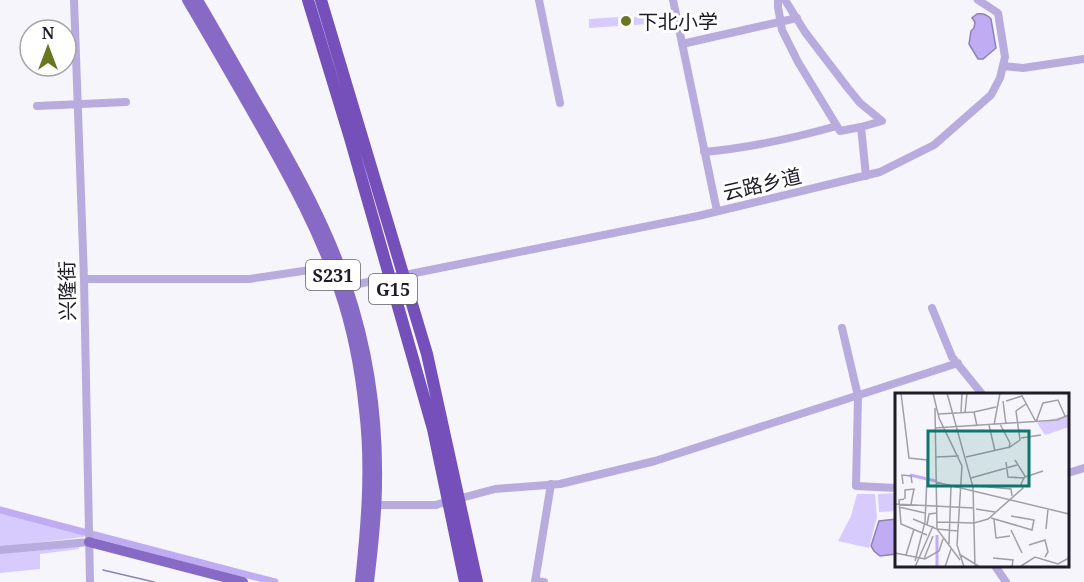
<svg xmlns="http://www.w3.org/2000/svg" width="1084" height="582" font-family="'Noto Serif','Noto Sans SC',serif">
	<rect width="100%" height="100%" fill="#f6f5fb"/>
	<!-- green -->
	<path fill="#d7cbfd" d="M662,15L663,23L634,25V17Z
		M618,17V26L589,28V19Z
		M896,493V511L879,512L878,494Z
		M857,494H875L877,517L869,548L838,541L851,516Z
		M0,510L83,532L84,537L0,547Z
		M79,544V549L40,554V569L0,573V553Z"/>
	<!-- water -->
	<path fill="#bfacf3" stroke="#8f81b6" stroke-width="1.5" d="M977,14C983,13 987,14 991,19L996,48L983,59H978L969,44L971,31L974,28L975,22L972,18Z
		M896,519V554L880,556L874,551L871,546L879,521Z"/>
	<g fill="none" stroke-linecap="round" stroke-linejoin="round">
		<!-- stream -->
		<path stroke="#8f81b6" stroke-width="1.5" d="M103,570L154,582"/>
		<!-- canal -->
		<path stroke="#bfacf3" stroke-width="7" d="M0,510L275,582"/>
		<!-- minor -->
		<path stroke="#b8acde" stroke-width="8" d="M74,0L84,279L90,582
			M539,0L560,103
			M673,0L717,211
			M778,0V7L782,30L798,62L840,131L861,127
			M785,0L805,32L847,87L860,103L882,121L861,127L866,176
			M682,44L797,18
			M1003,66L1023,68L1084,59
			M37,106L126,102
			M704,152C749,148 794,138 837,126
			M410,274L698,216L880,172L934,145L991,95L1000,78L1005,57L998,13L978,0
			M396,277L397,276
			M84,279H249L330,267
			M348,286L383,279
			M932,308L952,357L982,394
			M842,328L858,396L856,486L896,488
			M1068,473L1084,468
			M465,497L495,489L560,484L655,461L958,363
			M376,505H436L442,503
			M0,550L89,542
			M995,566L1006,582
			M535,581L544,582
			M535,582L551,484"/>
		<!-- major -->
		<path stroke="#866ac5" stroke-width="10" d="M187,0C212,42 236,84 260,126C290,179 319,232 339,290C352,328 360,370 364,410C371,467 366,525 360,582
			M198,0C221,39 243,79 266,118C297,172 327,226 347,286C368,348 378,417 377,482C377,516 373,549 369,582
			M89,542L243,582"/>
		<!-- highway -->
		<path stroke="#7550bb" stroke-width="12" d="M308,0L350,138L433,429L465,582
			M321,0L427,354L477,582"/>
	</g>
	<!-- markers -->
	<circle fill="#6b7620" stroke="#fff" stroke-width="2" cx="626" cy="21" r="6"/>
	<g text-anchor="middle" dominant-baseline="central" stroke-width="6" stroke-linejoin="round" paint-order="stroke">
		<!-- shield labels -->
		<g fill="#fff" stroke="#626068" stroke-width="1.5">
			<rect x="306" y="260" width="54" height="30" rx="4.5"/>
			<rect x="369" y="274" width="48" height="30" rx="4.5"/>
		</g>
		<g font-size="18" font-weight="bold" fill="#1f1c28">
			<text x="333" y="275">S231</text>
			<text x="393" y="289">G15</text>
		</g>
		<!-- poi labels -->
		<g font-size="20" fill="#1f1c28" stroke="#fff" text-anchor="start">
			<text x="638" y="21">下北小学</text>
		</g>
		<!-- street labels -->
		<g font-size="20" fill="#1f1c28" stroke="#fff">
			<text transform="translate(762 184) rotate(-13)">云路乡道</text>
			<text transform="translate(67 291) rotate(-91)">兴隆街</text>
		</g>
	</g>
	<!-- overview -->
	<g transform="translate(895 393)">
		<rect width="174" height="174" fill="#f6f5fb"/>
		<path d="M174,22V34L150,42L142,30Z" fill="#d7cbfd"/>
		<path fill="none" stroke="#bfacf3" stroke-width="3" d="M15,82L41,88M42,142V174"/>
		<path fill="none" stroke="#a09ea7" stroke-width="1.5" d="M6,0L14,65L32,67V84M38,0L44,25L67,73L62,152L69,174M52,0L78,94L80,174M108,8L111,31M111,8L127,3L141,29M40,15L42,136M79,19L101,14M66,20L67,0M70,20L72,0M43,21L79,19L82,33M141,29L148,10L163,7L170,23M105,31L115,50L114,55M94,32L100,58M99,32L105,0M40,35L162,27L174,22M126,45L146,42M41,64L64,63M71,64L115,54L125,47L121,18L131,11M111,69L113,84L129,85M130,84L148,78M76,85L122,72M41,89L174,121M8,91L7,82L16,83L17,90M83,93L116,96L117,103M9,106L4,107L6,131L32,142M10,106V97L19,96L16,111M0,111L78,115M4,114L30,120M81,116L100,119M96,125L137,137L139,127L116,123M18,126L42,136L65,167M99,126L101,145L115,143M42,129L79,130L93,126L128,95L126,91L130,83L120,67M32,132L34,121L42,120M42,136L63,138M151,136L153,116M116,137L127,160M54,151L56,93M134,152L150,147L153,159L150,164M0,160L30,166L44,158L48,146M64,161L85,174M11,162L19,136M98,165L118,167L117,174M29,166L38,143M20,168L30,129L32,85M126,173L140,164L163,171L174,165M20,174L38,133M50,174L56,156"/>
		<path fill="#0f766e" fill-opacity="0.15" stroke="#0f766e" stroke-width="3" d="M33,38H134V93H33Z"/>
		<rect width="174" height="174" fill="none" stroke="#1f1c28" stroke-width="3"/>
	</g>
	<!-- north arrow -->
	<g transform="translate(48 48)"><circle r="28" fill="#ffffff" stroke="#a5a4a9" stroke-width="1.5"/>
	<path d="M0-4.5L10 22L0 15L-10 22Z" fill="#6b7620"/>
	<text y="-9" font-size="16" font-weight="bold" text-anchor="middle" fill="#1f1c28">N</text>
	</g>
</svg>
